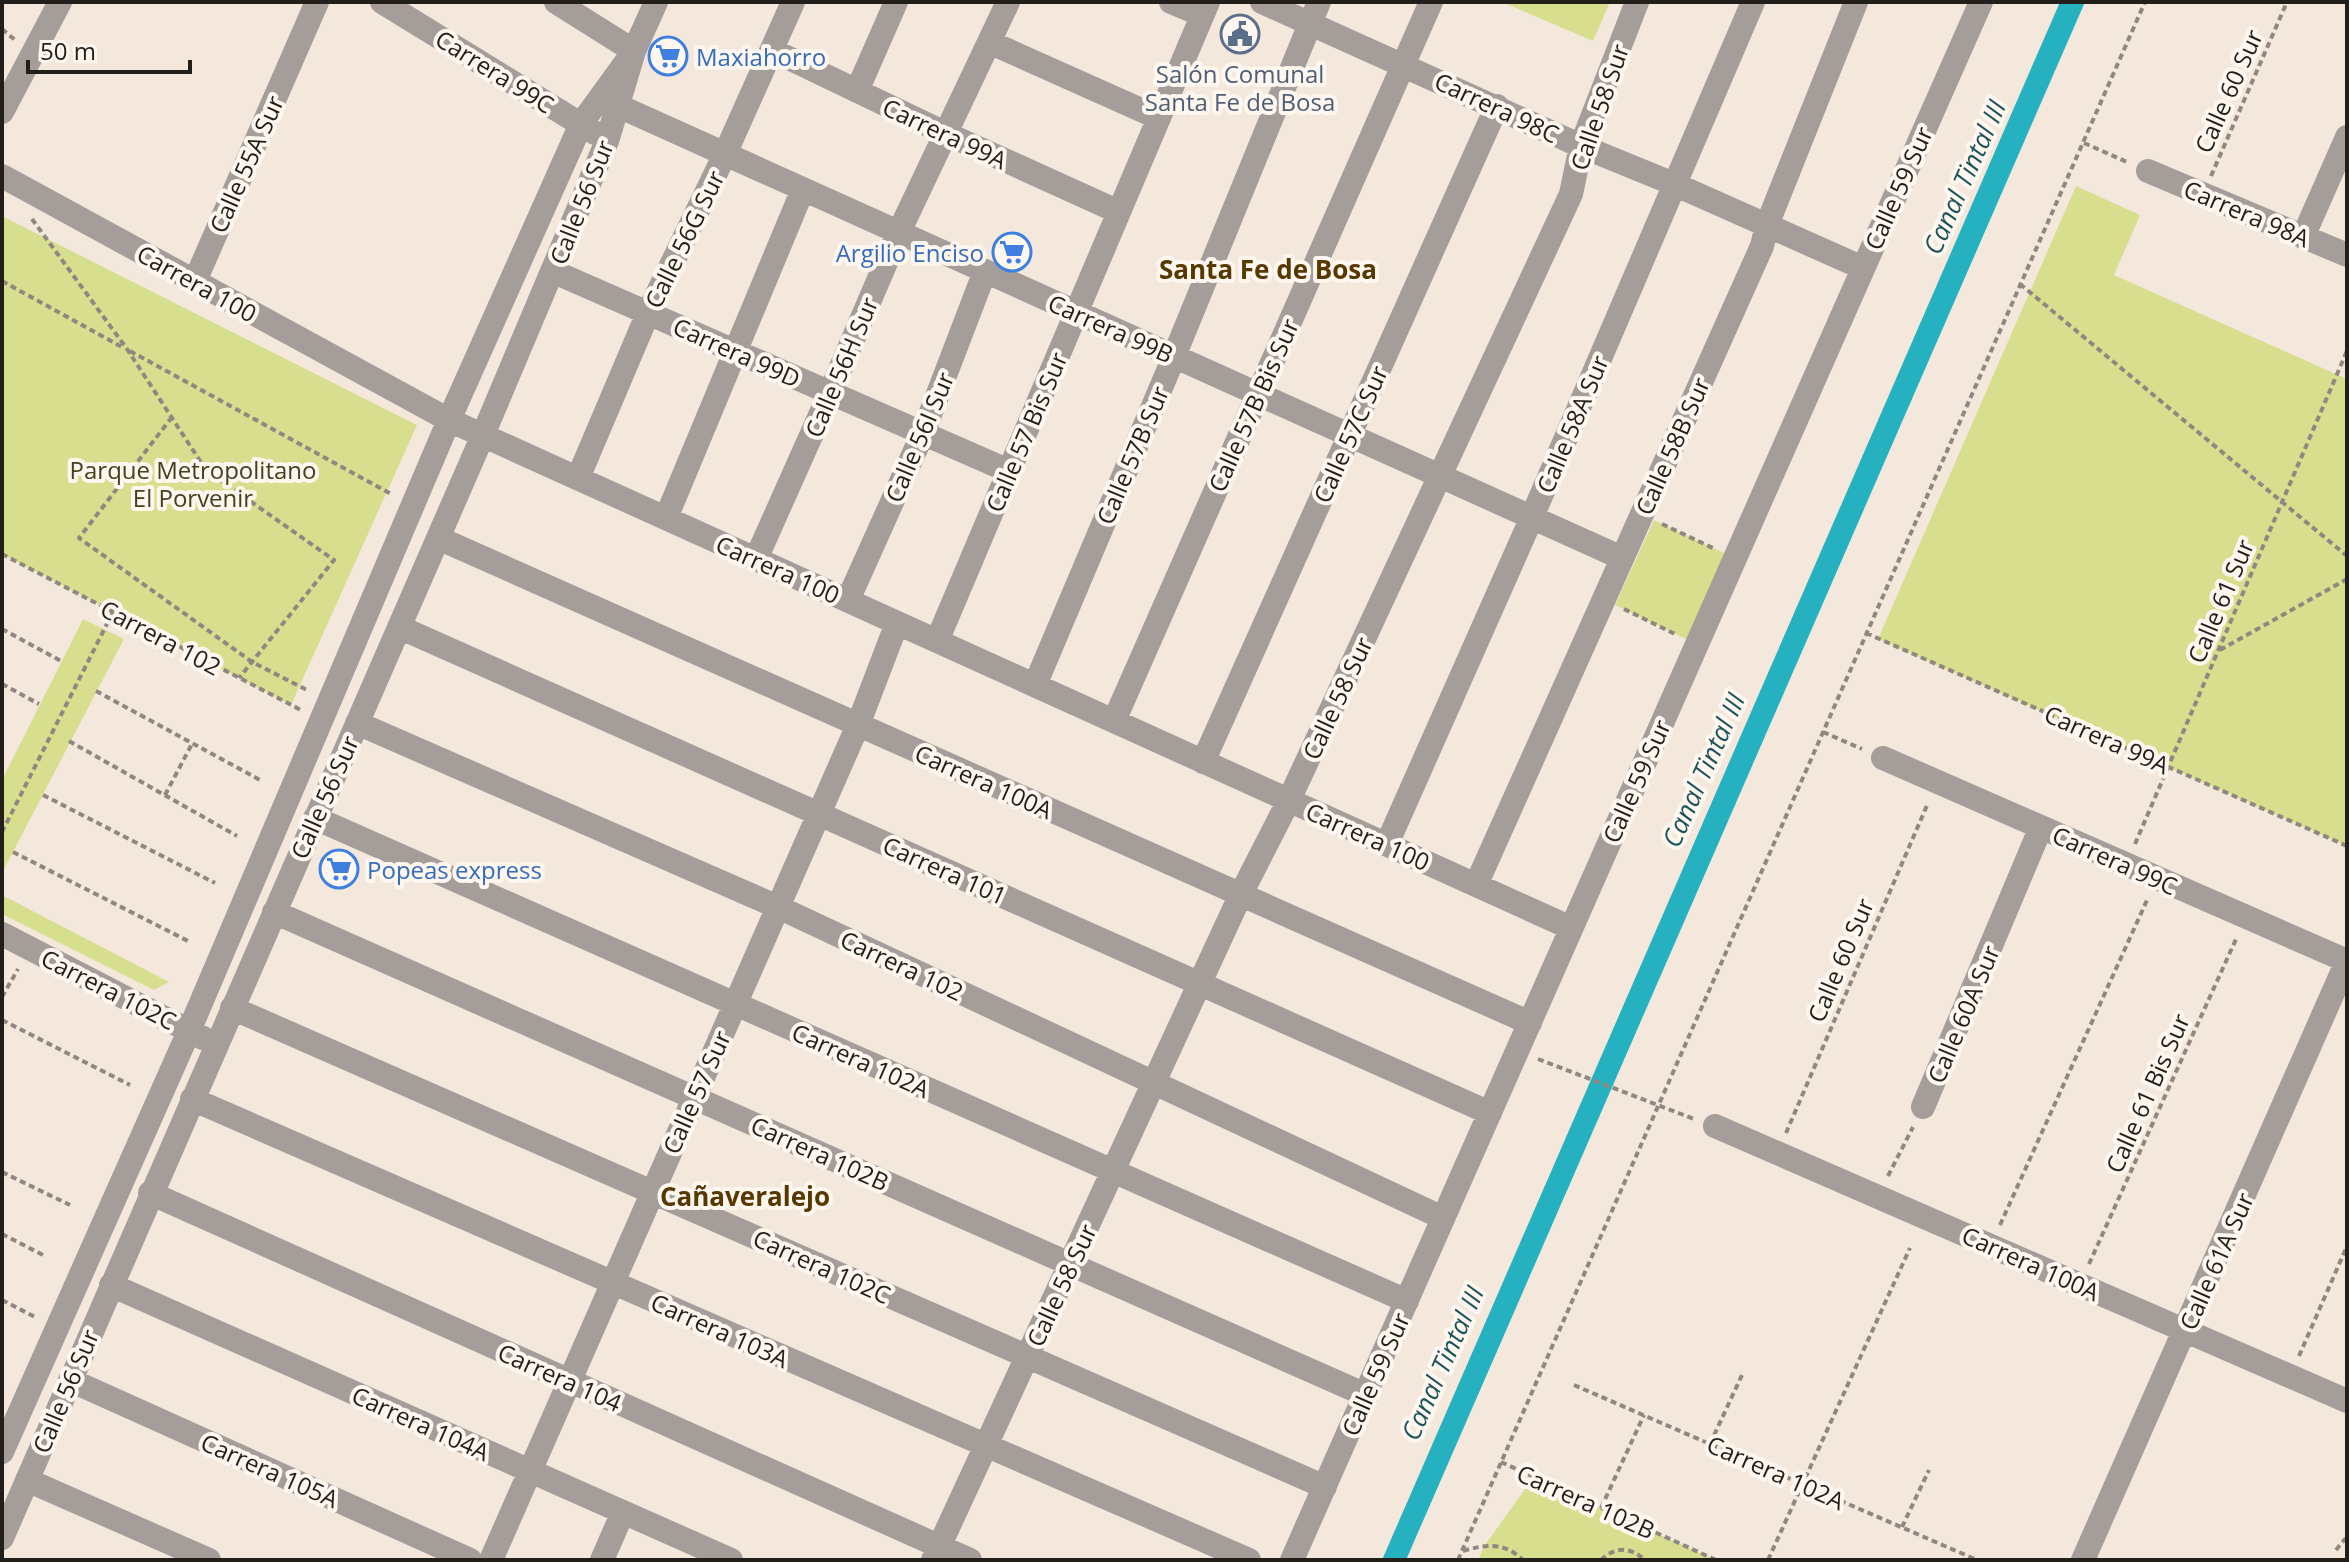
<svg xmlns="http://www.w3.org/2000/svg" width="2349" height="1562" font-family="'Open Sans',sans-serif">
	<rect width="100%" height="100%" fill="#f4e8dd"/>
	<!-- green -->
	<path fill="#d7df8e" d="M1502,2H1610L1593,41Z
		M2076,186L2140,215L2114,275L2347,379V846L1878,639Z
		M2,216L417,425L291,705L2,554Z
		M1654,520L1726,554L1688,640L1615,605Z
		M83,619L124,639L2,873V780Z
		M2,895L169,982L154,990L2,914Z
		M1533,1478L1716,1560H1478L1485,1545Z"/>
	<!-- water -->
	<path fill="#26b1c1" d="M2060,2H2085L1406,1560H1382Z"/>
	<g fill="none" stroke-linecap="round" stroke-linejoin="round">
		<!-- path -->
		<path stroke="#908880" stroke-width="4" stroke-dasharray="6 4" stroke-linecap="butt" d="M2,29L15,40
			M2084,143L2127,162
			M2211,176L2287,2
			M32,219L127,349L206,470L334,560L239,678
			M2,281L122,347
			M2020,284L2347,556
			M130,351L393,495
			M172,417L79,538L252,662L309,691
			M1662,524L1715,549
			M2,554L301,710
			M1624,609L1677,635
			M2,629L61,661
			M1866,633L2347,846
			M2220,650L2347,579
			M2,684L39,704
			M96,691L262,781
			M1823,732L1862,749
			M69,741L237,836
			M43,795L215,883
			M165,795L193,742
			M2,832L113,612
			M2135,844L2347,351
			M13,852L188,941
			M2,997L18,969
			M2,1020L130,1085
			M1538,1059L1694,1119
			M1786,1133L1928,803
			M2,1172L70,1205
			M1888,1176L1913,1127
			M2000,1225L2148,898
			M2,1234L45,1256
			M2089,1264L2237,937
			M2,1300L37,1318
			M2299,1356L2347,1246
			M1574,1385L1977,1560
			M1710,1444L1742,1375
			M1501,1462L1716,1560
			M1601,1508L1644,1415
			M1902,1527L1929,1470
			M2336,1550L2345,1539L2347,1540
			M1463,1551C1487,1544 1504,1542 1523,1560
			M1458,1560L2145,2
			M1601,1560C1615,1546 1631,1547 1645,1560
			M1768,1560L1910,1248"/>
		<!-- minor -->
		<path stroke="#a49d9a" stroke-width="24" d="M382,2L595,133
			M556,2L634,51
			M1171,2L1202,15
			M1262,2L1581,146L1674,184L1863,268
			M989,42L1159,118
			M772,50L947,134L1119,212
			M857,91L896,2
			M603,99L1622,558
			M2,112L60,2
			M2148,171L2347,255
			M2,176L449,420L1571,928
			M2303,237L2347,137
			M552,271L1009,471
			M195,281L317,2
			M578,478L648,313L725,154L793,2
			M666,518L803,189
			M438,538L1530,1023
			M756,559L830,393L899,232L1008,2
			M848,600L923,433L985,271
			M399,627L1490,1113
			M937,641L1208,2
			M1035,685L1168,371L1319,2
			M1114,721L1431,2
			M357,723L778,907L1443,1218
			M1883,758L2347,961L2083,1560
			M1203,762L1497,106
			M315,818L1407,1301
			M1387,844L1532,517L1753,2
			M1476,885L1762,246L1767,225L1856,2
			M274,912L1366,1395
			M2,934L203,1038
			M232,1008L1325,1487
			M192,1099L1249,1560
			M1923,1107L2041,827
			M1715,1126L2347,1401
			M150,1193L970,1560
			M111,1285L731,1560
			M70,1380L470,1560
			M2,1452L189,1031L449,420L581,124L634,51L656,2
			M27,1480L209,1560
			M2,1538L483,435L607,141L634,51
			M491,1560L858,725L897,623
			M602,1560L623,1512
			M933,1560L1241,894L1289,800L1571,194L1581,146L1637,2
			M1292,1560L1981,2"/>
	</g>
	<!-- icons -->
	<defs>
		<symbol id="civic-ring" viewBox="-11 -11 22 22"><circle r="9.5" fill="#fef7f0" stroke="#5c6f8a" stroke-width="1.5"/><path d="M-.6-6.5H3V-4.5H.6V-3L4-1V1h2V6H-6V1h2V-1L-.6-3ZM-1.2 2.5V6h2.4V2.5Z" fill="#5c6f8a"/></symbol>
		<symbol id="supermarket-ring" viewBox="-11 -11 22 22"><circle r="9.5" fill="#fef7f0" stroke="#3f7fe0" stroke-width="1.5"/><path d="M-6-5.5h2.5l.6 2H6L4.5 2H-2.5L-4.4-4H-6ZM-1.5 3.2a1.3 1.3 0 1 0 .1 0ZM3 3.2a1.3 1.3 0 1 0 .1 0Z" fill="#3f7fe0"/></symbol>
	</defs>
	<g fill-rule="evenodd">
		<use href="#civic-ring" x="1218" y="12" width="44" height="44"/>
		<use href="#supermarket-ring" x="646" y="34" width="44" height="44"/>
		<use href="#supermarket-ring" x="990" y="230" width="44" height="44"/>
		<use href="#supermarket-ring" x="317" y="847" width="44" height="44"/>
	</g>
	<g text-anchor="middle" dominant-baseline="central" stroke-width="8" stroke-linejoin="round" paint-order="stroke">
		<!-- shop labels -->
		<g font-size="24" fill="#366cbe" stroke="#fef7f0" text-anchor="start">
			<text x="696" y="56">Maxiahorro</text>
			<text x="984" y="252" text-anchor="end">Argilio Enciso</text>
			<text x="367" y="869">Popeas express</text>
		</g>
		<!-- street labels -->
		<g font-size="24" fill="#221e19" stroke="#fef7f0">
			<text transform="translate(495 71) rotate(32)">Carrera 99C</text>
			<text transform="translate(2228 91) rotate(-66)">Calle 60 Sur</text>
			<text transform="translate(1497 107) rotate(25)">Carrera 98C</text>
			<text transform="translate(1599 107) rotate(-71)">Calle 58 Sur</text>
			<text transform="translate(945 133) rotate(25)">Carrera 99A</text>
			<text transform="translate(246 164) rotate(-66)">Calle 55A Sur</text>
			<text transform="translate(1898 188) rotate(-66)">Calle 59 Sur</text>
			<text transform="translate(581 202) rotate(-68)">Calle 56 Sur</text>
			<text transform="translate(2247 213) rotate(23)">Carrera 98A</text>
			<text transform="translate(684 239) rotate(-64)">Calle 56G Sur</text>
			<text transform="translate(197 283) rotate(29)">Carrera 100</text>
			<text transform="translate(1111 328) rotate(24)">Carrera 99B</text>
			<text transform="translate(737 352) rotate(24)">Carrera 99D</text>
			<text transform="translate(841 367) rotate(-67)">Calle 56H Sur</text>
			<text transform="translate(1253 405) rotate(-66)">Calle 57B Bis Sur</text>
			<text transform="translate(1572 424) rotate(-67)">Calle 58A Sur</text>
			<text transform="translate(1026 432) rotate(-67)">Calle 57 Bis Sur</text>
			<text transform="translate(1350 434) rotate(-66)">Calle 57C Sur</text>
			<text transform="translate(919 437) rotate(-67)">Calle 56I Sur</text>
			<text transform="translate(1672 446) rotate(-66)">Calle 58B Sur</text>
			<text transform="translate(1132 455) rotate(-67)">Calle 57B Sur</text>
			<text transform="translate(778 569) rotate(24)">Carrera 100</text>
			<text transform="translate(2220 601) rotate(-67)">Calle 61 Sur</text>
			<text transform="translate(161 637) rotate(28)">Carrera 102</text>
			<text transform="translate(1337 698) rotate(-65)">Calle 58 Sur</text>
			<text transform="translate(2107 739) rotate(24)">Carrera 99A</text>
			<text transform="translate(984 781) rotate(24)">Carrera 100A</text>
			<text transform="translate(1636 781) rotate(-66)">Calle 59 Sur</text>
			<text transform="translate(324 797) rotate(-66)">Calle 56 Sur</text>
			<text transform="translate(1368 836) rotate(24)">Carrera 100</text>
			<text transform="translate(2115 860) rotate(24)">Carrera 99C</text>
			<text transform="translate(945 870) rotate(24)">Carrera 101</text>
			<text transform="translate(1840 960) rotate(-67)">Calle 60 Sur</text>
			<text transform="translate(902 965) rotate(25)">Carrera 102</text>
			<text transform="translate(109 989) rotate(27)">Carrera 102C</text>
			<text transform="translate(1963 1014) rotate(-67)">Calle 60A Sur</text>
			<text transform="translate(861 1060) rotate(24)">Carrera 102A</text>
			<text transform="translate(696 1092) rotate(-66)">Calle 57 Sur</text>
			<text transform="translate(2147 1093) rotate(-66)">Calle 61 Bis Sur</text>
			<text transform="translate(820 1153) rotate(24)">Carrera 102B</text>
			<text transform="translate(2216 1261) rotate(-66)">Calle 61A Sur</text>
			<text transform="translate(2031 1263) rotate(24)">Carrera 100A</text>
			<text transform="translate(822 1266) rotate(24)">Carrera 102C</text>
			<text transform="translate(1061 1285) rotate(-65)">Calle 58 Sur</text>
			<text transform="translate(720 1330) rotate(24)">Carrera 103A</text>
			<text transform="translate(1375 1374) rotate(-66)">Calle 59 Sur</text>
			<text transform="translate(560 1377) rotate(24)">Carrera 104</text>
			<text transform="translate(65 1391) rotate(-67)">Calle 56 Sur</text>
			<text transform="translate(421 1423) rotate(24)">Carrera 104A</text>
			<text transform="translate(270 1470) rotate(24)">Carrera 105A</text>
			<text transform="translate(1776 1472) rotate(24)">Carrera 102A</text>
			<text transform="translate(1586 1501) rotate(24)">Carrera 102B</text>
		</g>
		<!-- service labels -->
		<g font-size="24" fill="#4e5e75" stroke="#fef7f0">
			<text x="1240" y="73">Salón Comunal<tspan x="1240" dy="28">Santa Fe de Bosa</tspan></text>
		</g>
		<!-- park labels -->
		<g font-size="24" fill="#40431e" stroke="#fef7f0">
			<text x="193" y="469">Parque Metropolitano<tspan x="193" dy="28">El Porvenir</tspan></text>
		</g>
		<!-- water labels -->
		<g font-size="26" font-style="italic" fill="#1d535b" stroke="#fef7f0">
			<text transform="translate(1964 177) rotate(-66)">Canal Tintal III</text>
			<text transform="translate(1703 770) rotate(-66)">Canal Tintal III</text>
			<text transform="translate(1442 1363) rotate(-66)">Canal Tintal III</text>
		</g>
		<!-- neighbourhood labels -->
		<g font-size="26" font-weight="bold" fill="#593800" stroke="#fef7f0">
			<text x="1268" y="269">Santa Fe de Bosa</text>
			<text x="745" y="1196">Cañaveralejo</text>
		</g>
	</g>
	<!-- border -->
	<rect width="2349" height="1562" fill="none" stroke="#221e19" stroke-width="8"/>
	<!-- scale -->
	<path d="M28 60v12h162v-12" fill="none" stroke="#221e19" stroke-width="4"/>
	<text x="40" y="60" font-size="24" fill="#221e19" stroke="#fef7f0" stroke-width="6" paint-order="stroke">50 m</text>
</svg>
